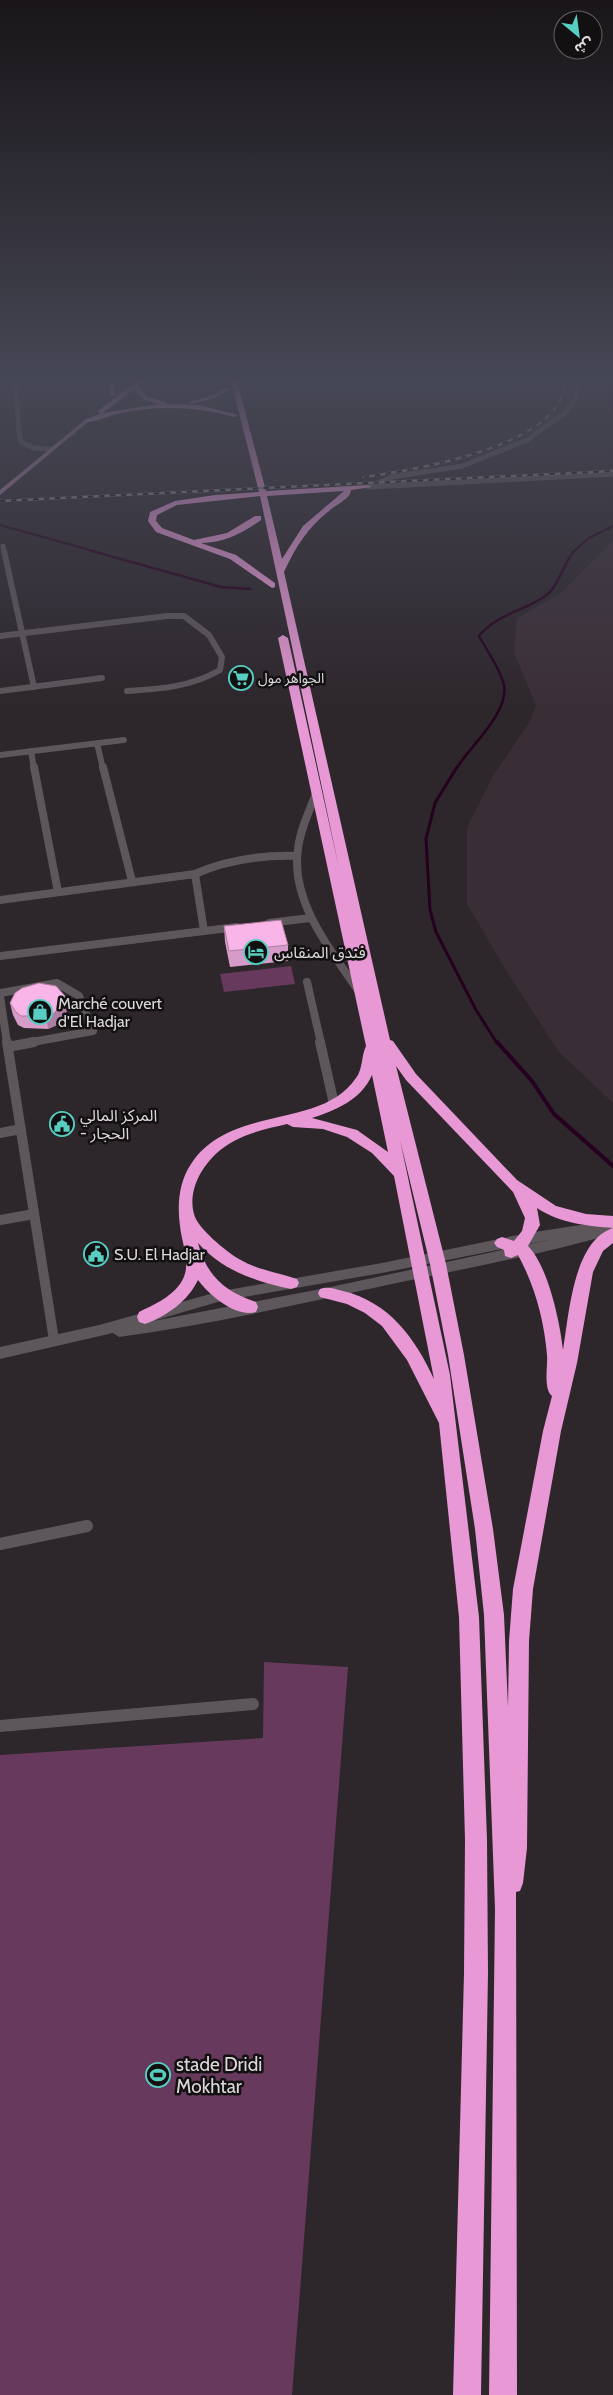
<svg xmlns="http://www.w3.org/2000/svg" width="613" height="2395" font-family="Cabin,'Noto Sans Arabic',sans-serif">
	<rect width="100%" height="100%" fill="#2d262b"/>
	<!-- built -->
	<path fill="#3a2e36" d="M613,540V1103L558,1051L504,967L467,904V827L494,774L529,723L536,705L514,653L517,618L560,594Z"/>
	<!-- green -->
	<path fill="#673a5d" d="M291,966L295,984L224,992L220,974Z
		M264,1662L348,1667L292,2395H0V1755L263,1738Z"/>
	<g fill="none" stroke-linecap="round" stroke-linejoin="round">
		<!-- stream-far3 -->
		<path stroke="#25011f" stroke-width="2" d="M611,381L613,412
			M0,525L97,552
			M573,552L589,538L613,526"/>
		<!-- stream-far2 -->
		<path stroke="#25011f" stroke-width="2.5" d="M92,551L221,587L250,589
			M456,769C470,746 509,713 504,685C500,668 487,651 479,636C498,613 526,611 548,594C558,586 564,563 574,551"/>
		<!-- stream-far1 -->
		<path stroke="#25011f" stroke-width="3" d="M457,767L435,803L426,839L430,910L436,932L476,1010L497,1043"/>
		<!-- stream -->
		<path stroke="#25011f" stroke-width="4" d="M497,1042L532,1081L554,1114L613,1166"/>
		<!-- street-far4 -->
		<path stroke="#5d565b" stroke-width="5" d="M15,381L20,441L33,448L51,449
			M0,382H15
			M368,487L392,477L462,466L527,440L565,413L576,398L580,381
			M371,487L613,474
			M3,546L4,552"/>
		<!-- street-far3 -->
		<path stroke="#5d565b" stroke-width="6" d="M4,551L34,687
			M0,636L167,616H184L209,635L222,657L220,670C191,687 160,689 127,691
			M0,691L102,678
			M97,743L103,769
			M31,751L34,769
			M0,755L124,740"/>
		<!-- street-far2 -->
		<path stroke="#5d565b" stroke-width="8" d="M34,767L58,892
			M103,767L132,881
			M317,791C310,810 300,829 298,849C290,902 332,952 360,993
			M195,874L204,931
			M0,900L195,874C228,859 261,855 297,856
			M269,923L310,918
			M0,956L237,927
			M307,982L321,1043
			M0,993L57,983L79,996L93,1031L27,1043
			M0,996L7,1043"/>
		<!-- street-far1 -->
		<path stroke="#5d565b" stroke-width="10" d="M7,1042L54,1340
			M320,1042L334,1104
			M8,1047L34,1042
			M0,1133L21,1129
			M0,1220L34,1214"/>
		<!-- street -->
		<path stroke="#5d565b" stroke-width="12" d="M0,1544L87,1526
			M0,1726L253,1704"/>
		<!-- secondary -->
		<path fill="#5d565b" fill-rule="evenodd" d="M613,1220V1234C539,1255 463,1269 387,1285C299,1304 209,1325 119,1337L113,1333L0,1359V1347L99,1325L221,1291L382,1263L528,1233ZM553,1239L326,1288L153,1321L221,1301L382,1273Z"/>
		<!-- primary -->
		<path fill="#b07ea4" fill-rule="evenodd" d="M86,419L88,422L0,495V490Z"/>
		<!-- highway -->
		<path fill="#e798d5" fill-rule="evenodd" d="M108,381H114L115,396L110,395Z
			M136,381H143L138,386L148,397L166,402L167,404L199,405L238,415L235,417C197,407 159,405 121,413C109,415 95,423 84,422V420L100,414L98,411ZM133,390L144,400L159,404L103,413Z
			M231,381H237L266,491L368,485L372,487L351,490C351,499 335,505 329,511C308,527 295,548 284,572L390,1040L393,1041L416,1074L517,1180L556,1206L586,1214L613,1216V1228C588,1226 559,1223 537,1208L540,1225L528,1246C548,1266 560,1322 563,1350C569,1315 573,1241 613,1228V1243L603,1251L593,1272L577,1363L561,1431L533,1589L529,1641L527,1848L523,1883L520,1891L516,1892L517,2395H489L495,1909L484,1615L475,1529L448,1355L430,1264L400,1140L450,1375L479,1617L487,1840L488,1973L481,2395H453L464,1973L465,1840L459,1617L439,1423L407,1360L382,1326L365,1313L347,1304L320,1297L318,1293L320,1289C328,1286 335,1289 343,1291C389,1302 415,1338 434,1379L394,1176L372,1153L347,1137L323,1129L293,1127L287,1124C266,1129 241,1134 223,1148C204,1162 187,1189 194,1214C197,1228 227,1252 239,1259C257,1270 277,1272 297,1279L299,1283L297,1287L291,1289C255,1281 223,1271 198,1243C206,1275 225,1292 256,1302L258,1307L256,1312C236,1318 209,1295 198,1280C188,1301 167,1316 145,1324L139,1322L137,1317L139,1312C153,1305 170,1298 180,1284C193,1266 182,1246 180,1226C177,1204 179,1182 191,1164C230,1104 321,1130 356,1078C363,1069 361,1056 366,1046L278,638L283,635L288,638L339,868L260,496L177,505L157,515L156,521L162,528L194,540L227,533L255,516H261V520C243,533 224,543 201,543L236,555L275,583V587L272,588L230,559L156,532L148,521L150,512L175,501L215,495L259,492ZM344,491L303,526L282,559L267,496ZM396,1066L406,1080L513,1192L525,1218L522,1231L514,1241L502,1237L497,1239L494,1243L497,1247L504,1250L505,1256L511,1258L518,1255C535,1286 544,1320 547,1355C548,1366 543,1389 552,1396L543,1431L513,1589L509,1641L508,1707L504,1615L493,1529L464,1355L446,1264ZM372,1075L388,1152L357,1130L312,1118C336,1110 361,1100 372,1075Z
			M225,388L230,389L215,398L192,404L189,402L211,396Z"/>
		<defs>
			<path id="rail" d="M364,477C415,470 531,450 559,403C562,397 563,388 565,381
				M0,501L613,471"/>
		</defs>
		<!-- rail casing -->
		<use href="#rail" stroke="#8d888c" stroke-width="2.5"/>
		<!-- rail -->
		<use href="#rail" stroke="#131012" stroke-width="2" stroke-dasharray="5.5" stroke-linecap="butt"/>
	</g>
	<!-- wall -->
	<path fill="#d69bc8" d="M224,926L288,945V961L230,967L225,942Z
		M10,1003L67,1008L66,1014L57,1025L48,1029L24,1028L18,1025L13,1015Z"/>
	<!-- shaded-wall -->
	<path fill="#ae7ea2" d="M65,996L67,1008L66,1014L57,1025L48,1029L46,1016Z"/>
	<!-- building -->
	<path fill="#f9b4e8" stroke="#ae7ea2" d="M281,920L288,945L229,951L224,926Z
		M39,983L56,986L65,996L64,1002L54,1013L46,1016H21L16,1012L10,1003L15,993L22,988Z"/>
	<!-- sky -->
	<linearGradient id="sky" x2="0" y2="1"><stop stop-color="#191518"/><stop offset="0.53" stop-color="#464755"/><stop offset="1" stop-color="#464755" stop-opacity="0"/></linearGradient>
	<rect width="613" height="716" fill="url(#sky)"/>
	<!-- icons -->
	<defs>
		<symbol id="supermarket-ring" viewBox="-11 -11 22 22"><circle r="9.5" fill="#131012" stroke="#57cec1" stroke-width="1.5"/><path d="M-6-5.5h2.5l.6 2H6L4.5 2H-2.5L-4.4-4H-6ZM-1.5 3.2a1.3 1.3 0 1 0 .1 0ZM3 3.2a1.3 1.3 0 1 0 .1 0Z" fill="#57cec1"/></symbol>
		<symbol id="hotel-ring" viewBox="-11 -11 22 22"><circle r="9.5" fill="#131012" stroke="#57cec1" stroke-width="1.5"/><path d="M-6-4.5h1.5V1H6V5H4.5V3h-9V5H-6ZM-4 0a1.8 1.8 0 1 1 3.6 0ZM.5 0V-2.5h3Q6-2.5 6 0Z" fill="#57cec1"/></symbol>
		<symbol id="shop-ring" viewBox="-11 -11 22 22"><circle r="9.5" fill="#131012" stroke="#57cec1" stroke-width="1.5"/><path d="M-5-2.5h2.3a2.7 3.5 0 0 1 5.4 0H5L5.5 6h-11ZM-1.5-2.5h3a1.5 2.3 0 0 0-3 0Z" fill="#57cec1"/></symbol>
		<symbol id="civic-ring" viewBox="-11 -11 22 22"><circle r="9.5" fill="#131012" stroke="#57cec1" stroke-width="1.5"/><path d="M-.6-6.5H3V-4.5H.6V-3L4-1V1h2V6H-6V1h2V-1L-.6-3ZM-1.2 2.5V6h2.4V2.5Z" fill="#57cec1"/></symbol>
		<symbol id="stadium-ring" viewBox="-11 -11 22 22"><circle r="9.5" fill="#131012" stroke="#57cec1" stroke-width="1.5"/><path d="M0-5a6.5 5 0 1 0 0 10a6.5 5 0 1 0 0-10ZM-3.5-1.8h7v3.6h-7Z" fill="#57cec1"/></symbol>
	</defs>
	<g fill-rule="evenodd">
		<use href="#supermarket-ring" x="227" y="664" width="28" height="28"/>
		<use href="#hotel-ring" x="242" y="938" width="28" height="28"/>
		<use href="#shop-ring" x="26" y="998" width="28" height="28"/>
		<use href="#civic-ring" x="48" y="1110" width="28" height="28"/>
		<use href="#civic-ring" x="82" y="1240" width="28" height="28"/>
		<use href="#stadium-ring" x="144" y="2061" width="28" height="28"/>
	</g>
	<g text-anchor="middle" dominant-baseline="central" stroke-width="5" stroke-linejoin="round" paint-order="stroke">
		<!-- far-poi labels -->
		<g font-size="14" fill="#dcd8db" stroke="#131012" text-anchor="start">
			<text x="258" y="678">الجواهر مول</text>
		</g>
		<!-- poi labels -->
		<g font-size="16" fill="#dcd8db" stroke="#131012" text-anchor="start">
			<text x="274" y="952">فندق المنقاس</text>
			<text x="58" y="1003">Marché couvert<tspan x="58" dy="18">d'El Hadjar</tspan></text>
			<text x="80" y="1115">المركز المالي<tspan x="80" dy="18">- الحجار</tspan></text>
			<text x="114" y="1254">S.U. El Hadjar</text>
		</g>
		<!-- near-poi labels -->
		<g font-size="19" fill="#dcd8db" stroke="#131012" text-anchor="start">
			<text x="176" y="2064">stade Dridi<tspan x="176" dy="22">Mokhtar</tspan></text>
		</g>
	</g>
	<!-- north arrow -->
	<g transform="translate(578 35) rotate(151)"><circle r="24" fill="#131012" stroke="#636062"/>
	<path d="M0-4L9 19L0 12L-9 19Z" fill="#57cec1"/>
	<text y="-8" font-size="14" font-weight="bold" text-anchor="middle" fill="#dcd8db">ش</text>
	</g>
</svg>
